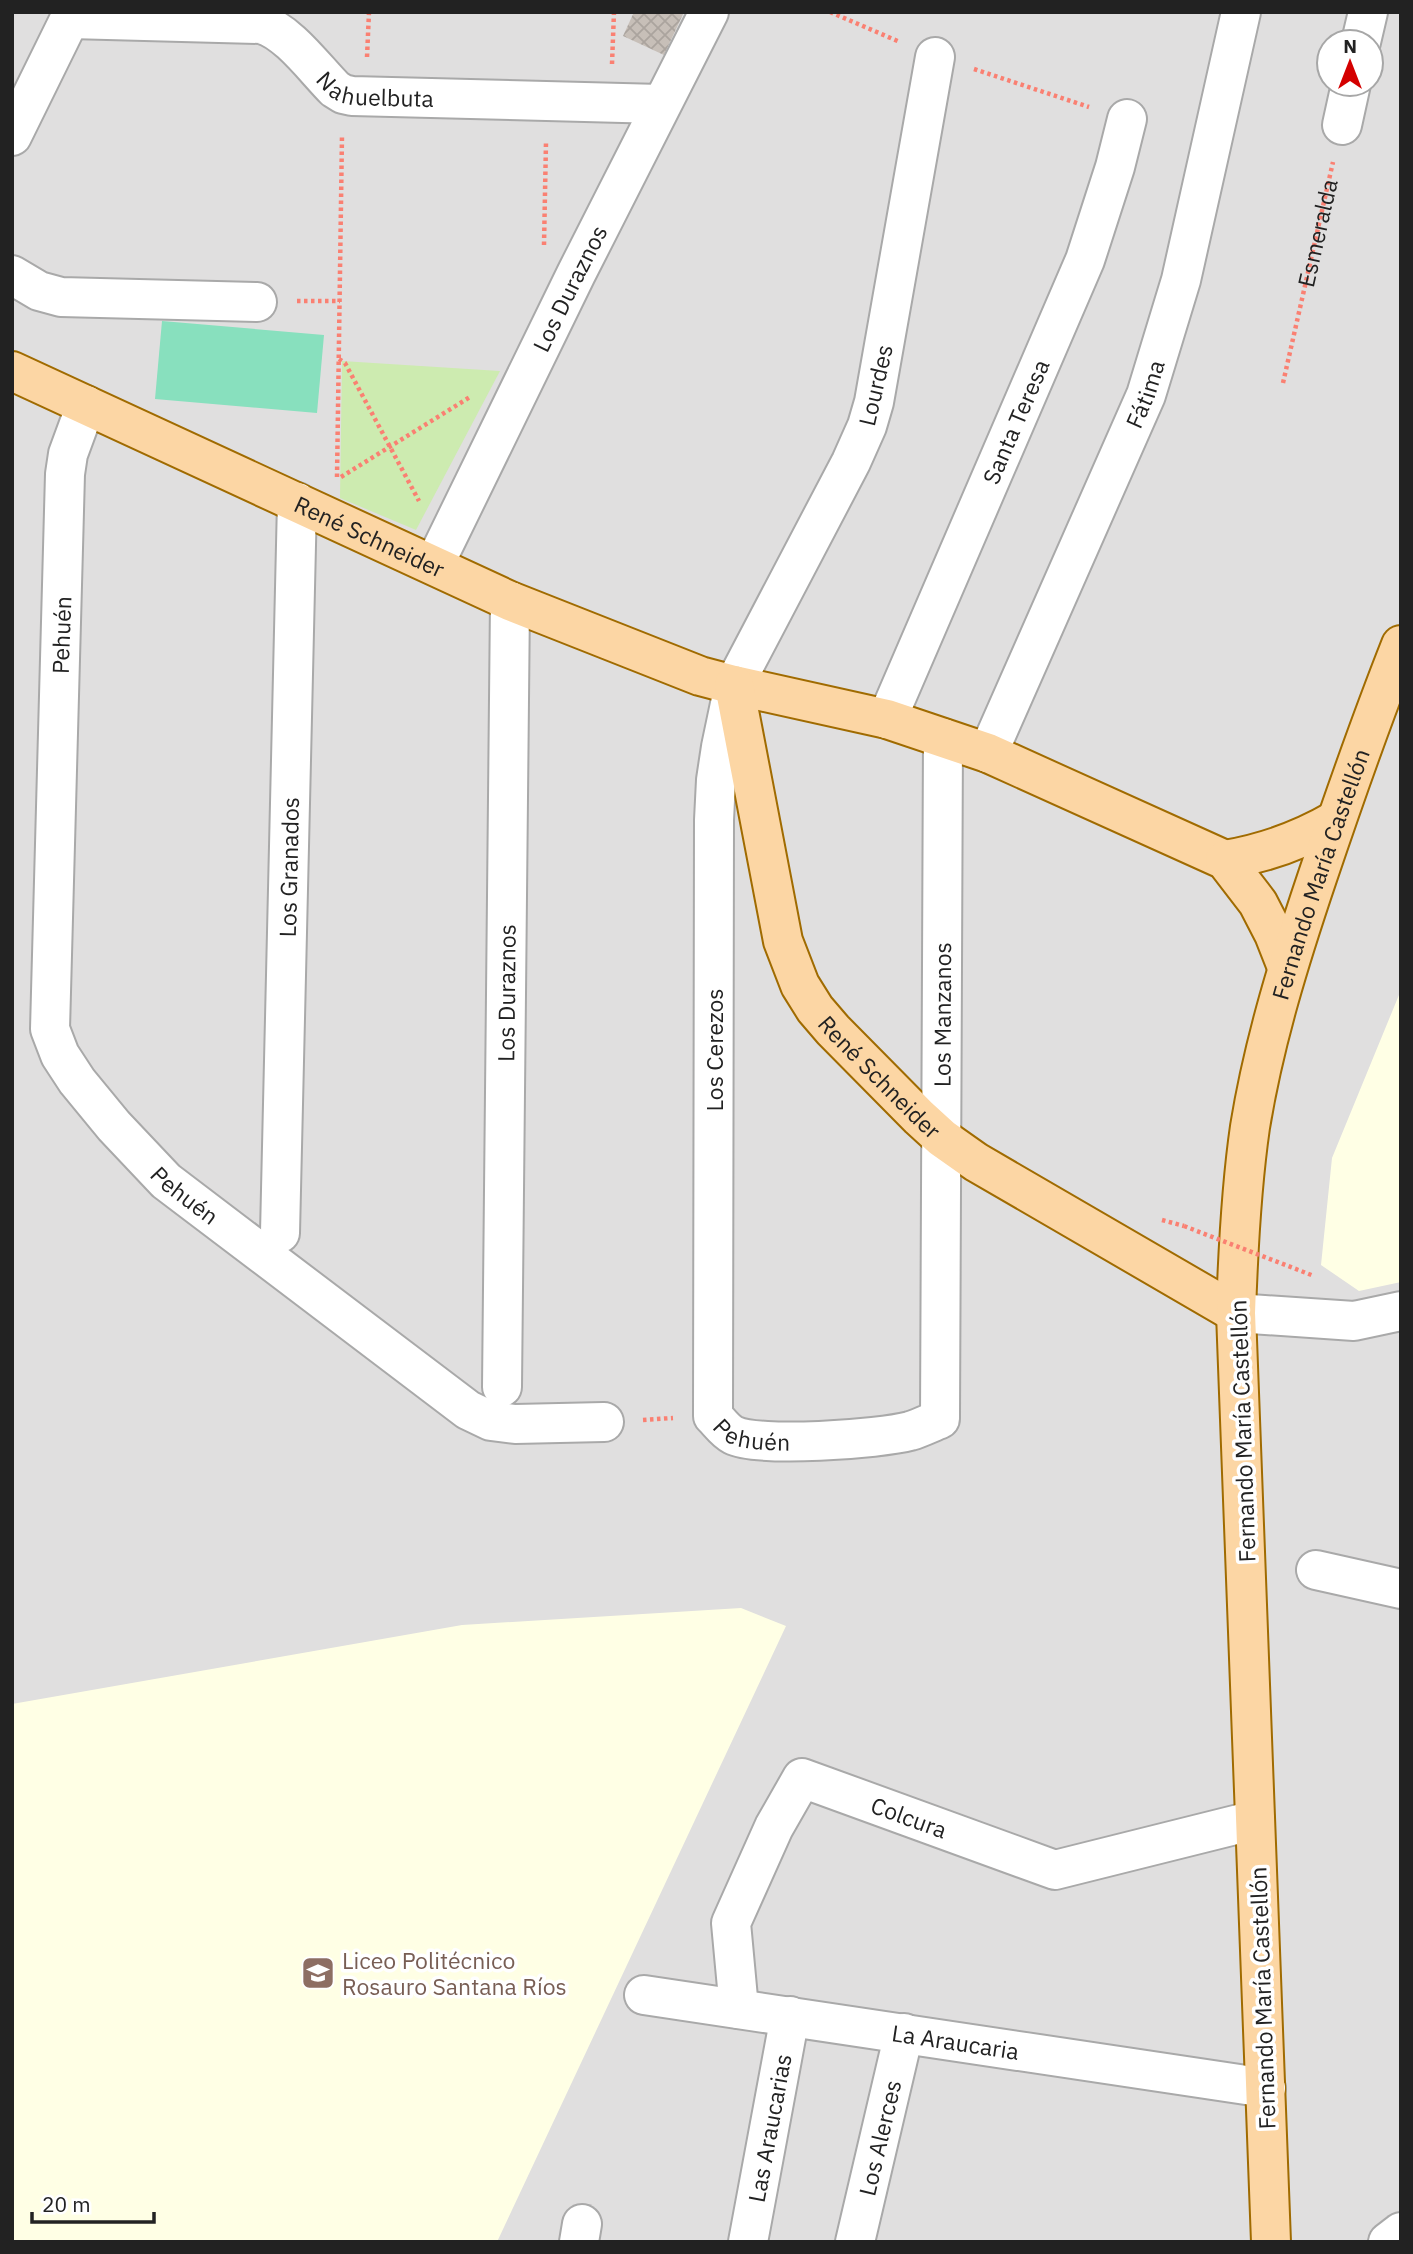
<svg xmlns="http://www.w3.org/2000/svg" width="1413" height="2254" font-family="'IBM Plex Sans',sans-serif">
	<defs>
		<pattern id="building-cross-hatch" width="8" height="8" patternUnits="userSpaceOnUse" patternTransform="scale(1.75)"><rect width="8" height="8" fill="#c7bfb8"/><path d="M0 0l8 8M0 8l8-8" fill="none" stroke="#aba49e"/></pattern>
	</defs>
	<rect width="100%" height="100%" fill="#f2efe9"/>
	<!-- residential -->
	<path fill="#e0dfdf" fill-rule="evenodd" d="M12,12H1401V2242H12ZM1329,42H1371V84H1329Z"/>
	<!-- education -->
	<path fill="#ffffe5" d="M1401,990V1282L1359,1291L1321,1265L1332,1158Z
		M741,1608L786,1626L497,2242H12V1704L462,1625Z"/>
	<!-- grass -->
	<path fill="#cdebb0" d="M342,361L500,371L416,530L340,498Z"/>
	<!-- pitch -->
	<path fill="#88e0be" d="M162,321L324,335L317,413L155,399Z"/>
	<!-- building -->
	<path fill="url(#building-cross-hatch)" d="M634,12H684L664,55L623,36Z"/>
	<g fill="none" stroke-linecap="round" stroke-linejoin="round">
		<defs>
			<g id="minor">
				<path id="s2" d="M70,19L261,24C288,31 315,69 335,89L343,94L352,96L661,104"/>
				<path d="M1361,42L1368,12"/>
				<path id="s3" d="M935,57L874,402L867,426L851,462L734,685L721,747L716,780L714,820L713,1416C719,1422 725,1431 733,1435C758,1448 880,1439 910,1431C920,1428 930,1423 940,1419L943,738"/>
				<path d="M1342,125L1351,84"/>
				<path d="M12,136L73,12"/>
				<path d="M12,275L39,291L61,297L257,302"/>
				<path id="s4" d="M86,405L68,454L65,474L50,1029L60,1055L77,1081L114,1126L166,1181L468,1410L491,1421L515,1424L604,1422"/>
				<path id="s5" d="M434,565L576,274L709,12"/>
				<path id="s6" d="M887,719L1085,260L1115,167L1127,119"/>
				<path id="s7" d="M988,753L1146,395L1181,280L1241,12"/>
				<path id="s8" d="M280,1233L297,502"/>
				<path d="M1236,1313L1354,1321L1401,1311"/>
				<path id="s9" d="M502,1387L510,601"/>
				<path d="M1316,1570L1401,1589"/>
				<path id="s10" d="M644,1995L1266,2088"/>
				<path id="s11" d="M739,2009L731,1923L774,1827L802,1778L1055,1870L1255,1820"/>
				<path d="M579,2242L582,2224"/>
				<path id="s12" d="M748,2242L790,2016"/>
				<path id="s13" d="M855,2242L904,2033"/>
				<path d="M1388,2242L1401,2232"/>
			</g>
			<g id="major">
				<path id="s14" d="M12,371L510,601L700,676L734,685L887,719L988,753L1225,860L1258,903L1274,934L1287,967"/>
				<path id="s15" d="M734,685L783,941L800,985L815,1009L833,1030L919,1117L942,1138L976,1162L1236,1313"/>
				<path d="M1225,860C1266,853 1300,841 1336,820"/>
				<path id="s16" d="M1271,2242L1236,1313C1238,1251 1241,1189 1250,1127C1264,1041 1290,958 1318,875C1344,798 1371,721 1401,645"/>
			</g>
		</defs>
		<!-- minor casing -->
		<use href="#minor" stroke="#a9a9a9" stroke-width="42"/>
		<!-- major casing -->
		<use href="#major" stroke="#a06b00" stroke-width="42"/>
		<!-- path -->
		<g stroke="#fa8072" stroke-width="4.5" stroke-dasharray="3.5 3.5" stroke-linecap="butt">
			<path d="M830,12L900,42"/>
			<path d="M367,57L369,12"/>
			<path d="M612,64L614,12"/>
			<path d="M974,69L1089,107"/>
			<path d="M544,245L546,142"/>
			<path d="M297,301H340"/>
			<path d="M339,359L345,363L419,501"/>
			<path id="s1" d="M1283,383L1333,162"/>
			<path d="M337,477L342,135"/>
			<path d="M341,477L470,397"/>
			<path d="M1162,1220L1184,1226"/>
			<path d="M643,1420L673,1418"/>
		</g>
		<!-- minor -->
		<use href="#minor" stroke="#fff" stroke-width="38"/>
		<!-- major -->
		<use href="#major" stroke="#fcd6a4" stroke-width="38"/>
		<!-- path-bridge -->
		<path stroke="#fa8072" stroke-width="4.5" stroke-dasharray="3.5 3.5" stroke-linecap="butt" d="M1184,1226L1314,1276"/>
	</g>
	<!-- icons -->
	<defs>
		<symbol id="school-square" viewBox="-11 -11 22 22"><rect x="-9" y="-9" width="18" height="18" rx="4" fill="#8d6e63" stroke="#fff"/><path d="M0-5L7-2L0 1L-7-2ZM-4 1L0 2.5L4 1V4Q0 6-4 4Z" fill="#fff"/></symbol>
	</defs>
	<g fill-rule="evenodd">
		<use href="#school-square" x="299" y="1954" width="38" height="38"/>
	</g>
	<g text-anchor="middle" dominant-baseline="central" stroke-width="7" stroke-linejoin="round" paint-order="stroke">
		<!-- street labels -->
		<g font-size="23" fill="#222" stroke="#fff">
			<text stroke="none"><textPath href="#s2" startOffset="331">Nahuelbuta</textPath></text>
			<text stroke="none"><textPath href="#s1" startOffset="154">Esmeralda</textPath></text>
			<text stroke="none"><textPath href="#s5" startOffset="308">Los Duraznos</textPath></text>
			<text transform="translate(875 385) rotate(-77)">Lourdes</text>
			<text stroke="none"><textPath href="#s7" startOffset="392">Fátima</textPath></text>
			<text stroke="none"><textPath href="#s6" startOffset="324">Santa Teresa</textPath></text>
			<text stroke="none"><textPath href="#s14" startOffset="394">René Schneider</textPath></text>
			<text transform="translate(61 635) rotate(-88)">Pehuén</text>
			<text stroke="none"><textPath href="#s8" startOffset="366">Los Granados</textPath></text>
			<text stroke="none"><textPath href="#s16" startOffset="1379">Fernando María Castellón</textPath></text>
			<text stroke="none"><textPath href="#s9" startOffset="394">Los Duraznos</textPath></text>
			<text stroke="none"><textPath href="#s3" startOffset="2042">Los Manzanos</textPath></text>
			<text transform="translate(714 1050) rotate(-90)">Los Cerezos</text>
			<text stroke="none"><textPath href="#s15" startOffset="430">René Schneider</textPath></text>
			<text stroke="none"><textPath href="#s4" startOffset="844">Pehuén</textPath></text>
			<text stroke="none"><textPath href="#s3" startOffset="1446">Pehuén</textPath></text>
			<text transform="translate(1242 1431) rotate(-92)">Fernando María Castellón</text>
			<text stroke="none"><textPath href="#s11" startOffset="362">Colcura</textPath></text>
			<text transform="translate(1262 1998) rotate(-92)">Fernando María Castellón</text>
			<text stroke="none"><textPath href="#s10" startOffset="315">La Araucaria</textPath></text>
			<text stroke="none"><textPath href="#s12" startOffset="116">Las Araucarias</textPath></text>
			<text stroke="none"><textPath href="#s13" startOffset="107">Los Alerces</textPath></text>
		</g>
		<!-- education labels -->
		<g font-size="23" fill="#785e54" stroke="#fff" text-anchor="start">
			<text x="342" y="1960">Liceo Politécnico<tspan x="342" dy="26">Rosauro Santana Ríos</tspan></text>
		</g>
	</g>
	<!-- border -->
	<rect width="1413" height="2254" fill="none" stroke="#222222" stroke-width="28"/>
	<!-- north arrow -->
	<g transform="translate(1350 63)"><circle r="33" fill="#ffffff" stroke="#a7a7a7" stroke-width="2"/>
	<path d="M0-5L12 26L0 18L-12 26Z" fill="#d40000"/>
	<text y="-10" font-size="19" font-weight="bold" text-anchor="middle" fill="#222222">N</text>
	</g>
	<!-- scale -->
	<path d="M32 2212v10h122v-10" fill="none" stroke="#222222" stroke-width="3.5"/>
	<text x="42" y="2212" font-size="21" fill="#222222" stroke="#ffffff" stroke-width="5" paint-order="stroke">20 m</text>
</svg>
